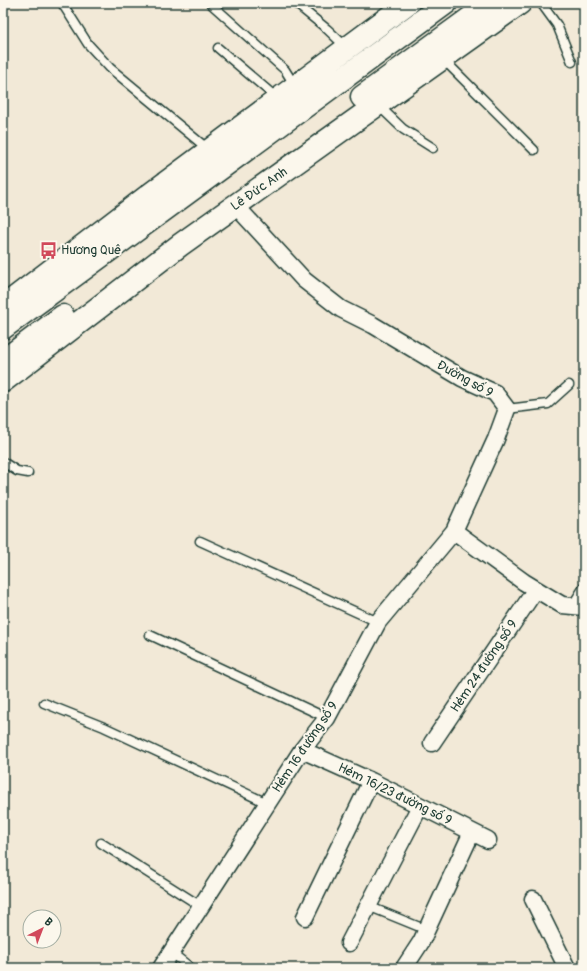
<svg xmlns="http://www.w3.org/2000/svg" width="587" height="971" font-family="Pangolin,sans-serif">
	<rect width="100%" height="100%" fill="#f2e9d7"/>
	<filter id="ink" filterUnits="userSpaceOnUse"><feTurbulence type="fractalNoise" baseFrequency=".025" numOctaves="2"/><feDisplacementMap in="SourceGraphic" scale="8" xChannelSelector="R" yChannelSelector="G"/><feConvolveMatrix kernelMatrix="1 2 1 2 8 2 1 2 1" color-interpolation-filters="sRGB"/></filter>
	<g filter="url(#ink)">
		<g fill="none" stroke-linecap="round" stroke-linejoin="round">
			<defs>
				<path id="lane" d="M62,3L88,44L110,68L209,150
					M210,3L285,70L295,86
					M295,3L327,29L347,48
					M541,3L557,25L572,62
					M218,48L278,99
					M443,59L534,150
					M378,105L403,129L433,148
					M507,409L548,404L569,385
					M3,462L17,471L28,473
					M200,541L378,622
					M572,606L584,587
					M150,635L327,718
					M44,703L104,727L267,803
					M101,843L202,907
					M368,906L427,930
					M172,953L191,968"/>
				<path id="street" d="M236,206L304,280L341,309L373,325L462,378L495,393L507,409L496,439L454,531L524,582L562,605L584,607
					M432,743L536,589
					M302,750L371,781L488,840
					M533,899L567,968
					M305,917L371,781
					M349,943L420,806
					M161,968L302,750L327,718L378,622L454,531
					M404,968L421,942L472,832"/>
				<path id="highway" d="M362,97L491,3
					M3,307L148,196L408,3
					M3,328L446,3
					M3,361L63,316
					M3,381L180,245L520,3"/>
			</defs>
			<!-- lane casing -->
			<use href="#lane" stroke="#1f3d34" stroke-width="11"/>
			<!-- street casing -->
			<use href="#street" stroke="#1f3d34" stroke-width="19"/>
			<!-- highway casing -->
			<use href="#highway" stroke="#1f3d34" stroke-width="25"/>
			<!-- lane -->
			<use href="#lane" stroke="#fbf7ec" stroke-width="8"/>
			<!-- street -->
			<use href="#street" stroke="#fbf7ec" stroke-width="16"/>
			<!-- highway -->
			<use href="#highway" stroke="#fbf7ec" stroke-width="22"/>
		</g>
	</g>
	<!-- icons -->
	<defs>
		<symbol id="bus-bare" viewBox="-9 -9 18 18"><path d="M-5-6H5V4H4V6H2V4H-2V6H-4V4H-5ZM-3.5-4V0h7V-4ZM-3.5 1.2v1.5H-2V1.2ZM2 1.2v1.5H3.5V1.2Z" fill="#d1495b" stroke="#fbf7ec" stroke-width="2.5" paint-order="stroke"/></symbol>
	</defs>
	<g fill-rule="evenodd">
		<use href="#bus-bare" x="36" y="238" width="25" height="25"/>
	</g>
	<g text-anchor="middle" dominant-baseline="central" stroke-width="4" stroke-linejoin="round" paint-order="stroke">
		<!-- street labels -->
		<g font-size="13" fill="#1f3d34" stroke="#fbf7ec">
			<text transform="translate(259 189) rotate(-35)">Lê Đức Anh</text>
			<text transform="translate(465 379) rotate(29)">Đường số 9</text>
			<text transform="translate(484 666) rotate(-56)">Hẻm 24 đường số 9</text>
			<text transform="translate(305 747) rotate(-56)">Hẻm 16 đường số 9</text>
			<text transform="translate(395 794) rotate(26)">Hẻm 16/23 đường số 9</text>
		</g>
		<!-- poi labels -->
		<g font-size="13" fill="#1f3d34" stroke="#fbf7ec" text-anchor="start">
			<text x="61" y="250">Hương Quê</text>
		</g>
	</g>
	<!-- margin -->
	<rect width="587" height="971" fill="none" stroke="#fbf7ec" stroke-width="16"/>
	<rect x="8" y="8" width="571" height="955" fill="none" stroke="#1f3d34" stroke-width="1.5" filter="url(#ink)"/>
	<!-- north arrow -->
	<g transform="translate(42 929) rotate(42)"><circle r="19" fill="#fbf7ec" stroke="#a3ada2"/>
	<path d="M0-3L7 15L0 10L-7 15Z" fill="#d1495b"/>
	<text y="-6" font-size="11" font-weight="bold" text-anchor="middle" fill="#1f3d34">B</text>
	</g>
</svg>
